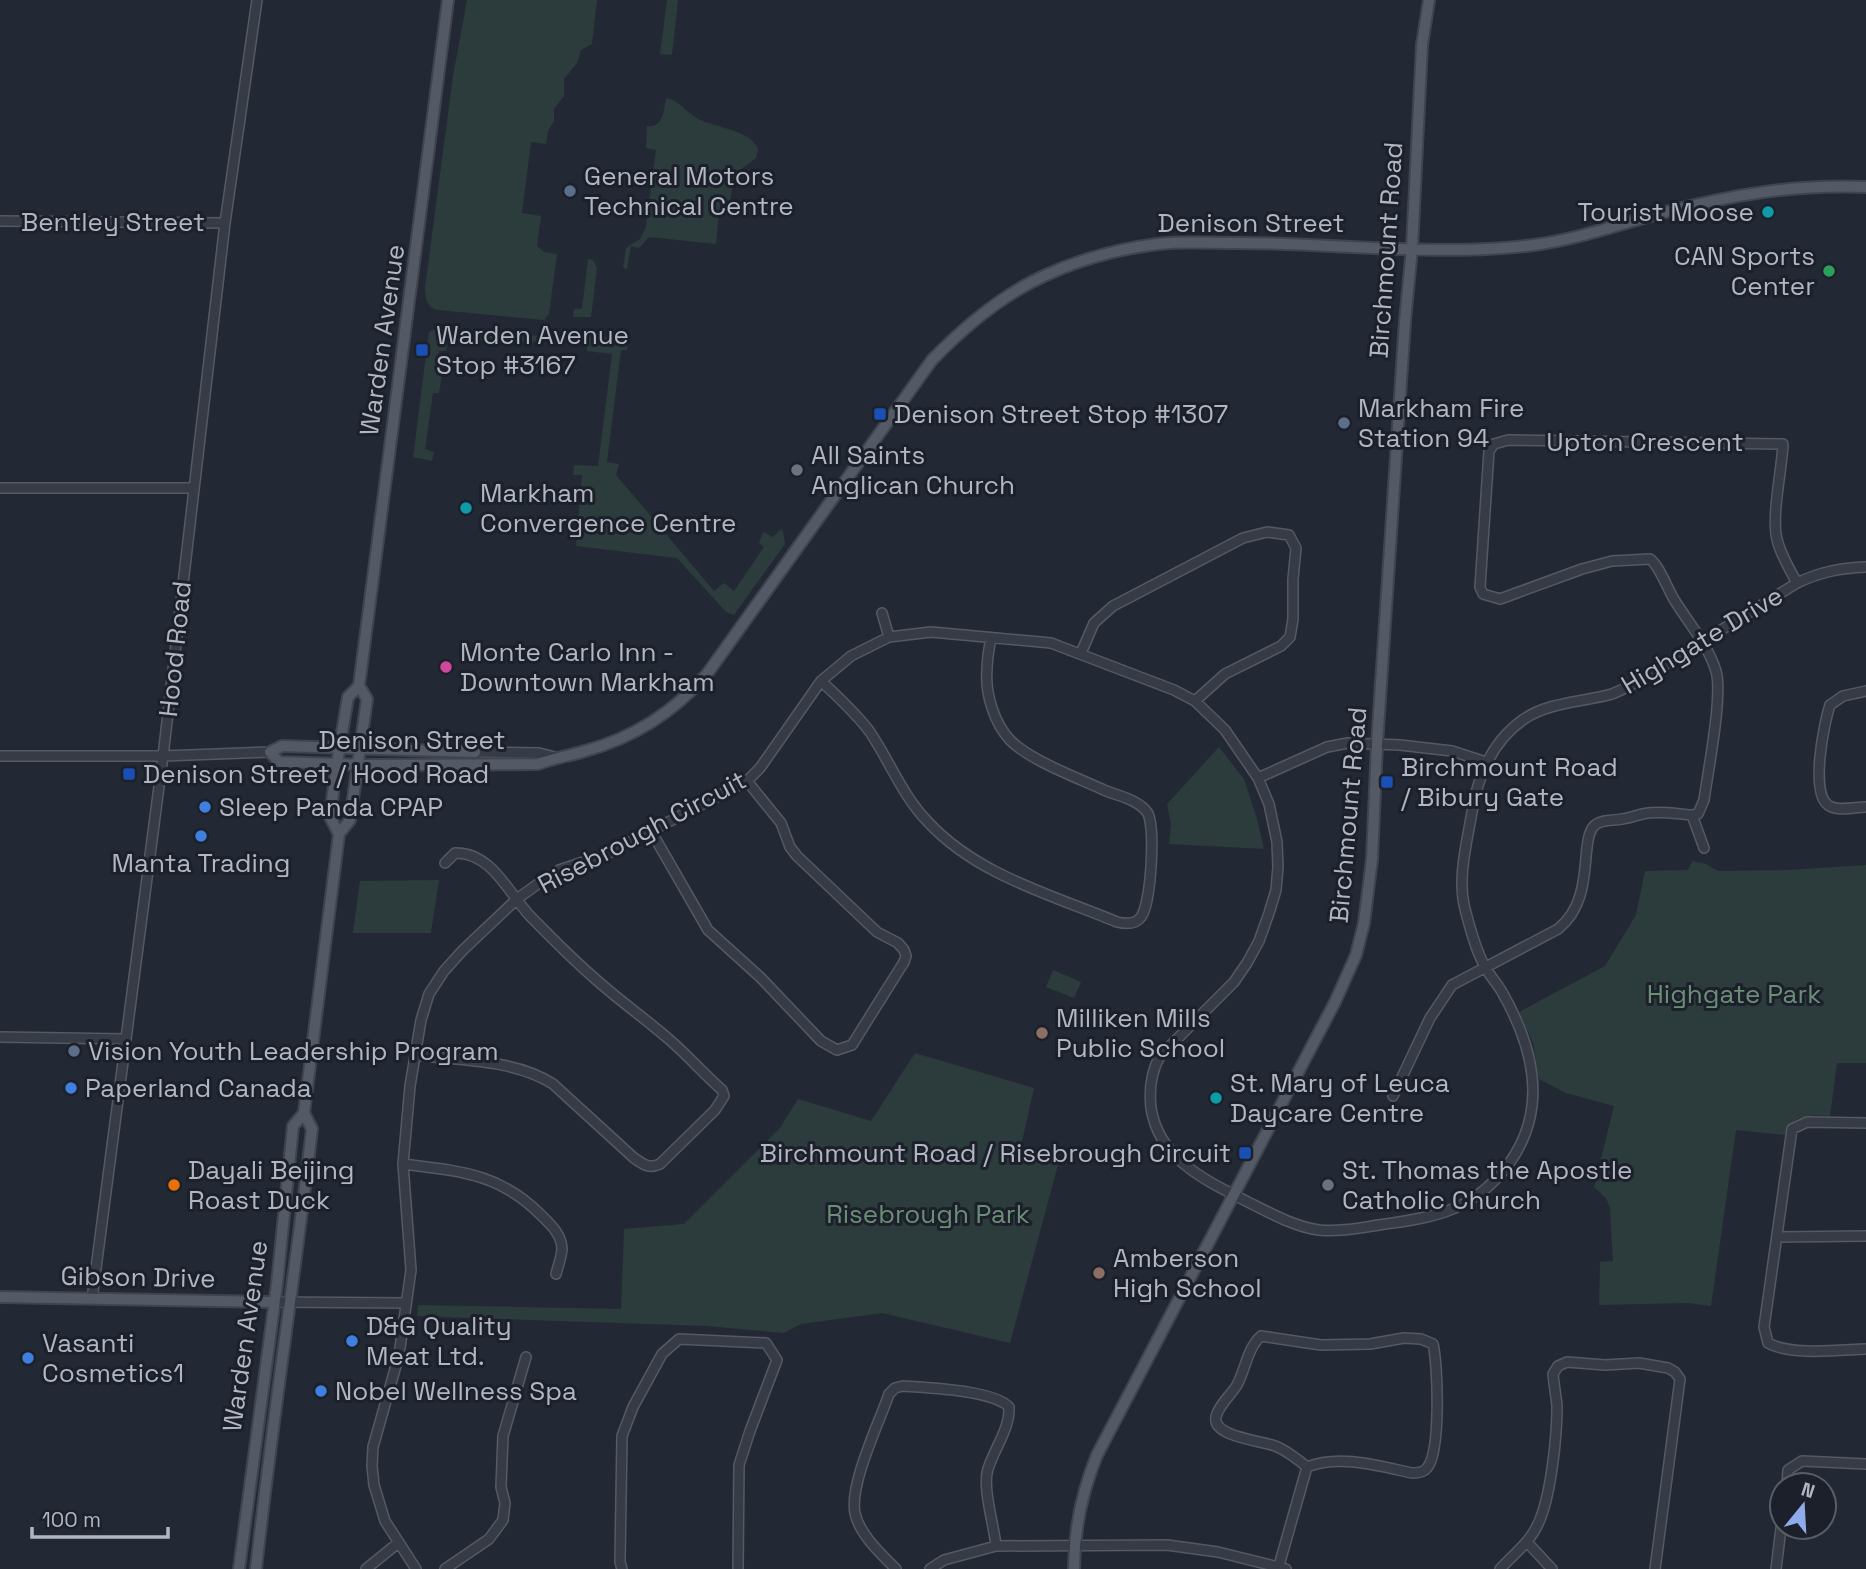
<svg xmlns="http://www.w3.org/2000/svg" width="1866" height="1569" font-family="'Space Grotesk',sans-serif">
	<rect width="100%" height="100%" fill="#232934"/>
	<!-- green -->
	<path fill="#2c3b3c" d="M467,0H597L592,44L581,50L577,63L564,79V96L554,109V121L548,131L546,144L531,142L522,213L541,216L537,246L544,252L557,254L549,314L544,320L438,310C426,307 426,299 425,288L453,76Z
		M667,0H678L672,55L660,54Z
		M666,98C680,100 688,116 703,121C720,128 751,131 758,149L756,158L737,172L733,183L728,212H719L716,244L649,237L639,248L631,246L627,269L623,268L626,248L640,239L646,227L656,150L646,148L647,126C663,128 664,111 666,98Z
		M588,259L593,260L597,268L591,317H573L574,309H582Z
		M441,326L504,335L608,337L628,339L627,350H621L607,462L619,464L616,475L714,591L724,583L734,591L764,547L759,543L763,532L773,537L780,530L783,531L785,544L734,615L726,612L677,558L576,546L582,475H573L574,465L598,466L612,354L587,351V342L448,341L446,351H439L436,373L442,374L439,393H433L425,449L434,452L432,461L413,457L429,332Z
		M1219,747L1244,779L1257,819L1264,849L1169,844L1171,825L1167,804Z
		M1692,861L1706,864L1718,871L1789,870L1866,865V1063H1837L1830,1116C1811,1115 1791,1114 1785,1135L1736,1130L1711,1306L1688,1303L1599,1305L1600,1262L1613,1261L1610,1208L1606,1198L1594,1187L1614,1106L1566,1093L1539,1079L1533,1043L1519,1012L1605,966L1636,915L1645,871L1688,870Z
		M439,880L431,933H353L360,881Z
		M1053,970L1081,982L1074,998L1046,987Z
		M915,1053L1034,1088L1019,1155L1058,1165L1010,1343L882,1313L801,1324L784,1333L707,1326L417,1316L418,1305L621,1309L624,1229L684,1224L780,1128L798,1099L871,1121Z"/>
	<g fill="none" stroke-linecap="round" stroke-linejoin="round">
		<defs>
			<path id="minor" d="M0,221L225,223
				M0,488H193
				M882,613L889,637
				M1081,653L1094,623L1113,606L1243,538L1267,532L1289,535L1296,548L1293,579V619L1290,637L1281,646L1225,674L1195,701
				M821,681C838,697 856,713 870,732C890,762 902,795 928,822C977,875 1052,895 1117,922C1125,924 1135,925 1141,917C1151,904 1156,825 1147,812C1137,799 1118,796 1104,790C1078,778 1029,760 1010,740C994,723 985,693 987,670C987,659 989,648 991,638
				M1866,691L1843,696L1830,705C1824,723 1810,792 1828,805C1837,812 1855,807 1866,807
				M475,752L539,753L555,757
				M0,756H163L270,752
				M1258,778L1327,747L1348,743L1400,745L1452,751L1486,762
				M1692,815L1698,814L1704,800C1708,771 1723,695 1716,671C1709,647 1688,622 1675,601C1668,590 1659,565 1650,559L1612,561L1582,569L1500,599L1483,594L1480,587L1489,451L1494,444L1508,440L1783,444C1782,471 1770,520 1778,543C1782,557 1790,570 1797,583
				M1692,815L1704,848
				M651,831L708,930L760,977L821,1041L837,1050L852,1045L904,962L906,956L904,950L898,943L877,932L797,856L790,847L781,823L747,781
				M0,1037L125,1039
				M415,1055C460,1061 514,1059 553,1084L634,1158C644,1165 649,1169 660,1164L715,1110L724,1096L722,1090C704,1074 689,1057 671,1041C646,1019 617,999 592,976C570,957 550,936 530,916C508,892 491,852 455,853L445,863
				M1393,1096L1430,1018L1452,985L1558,929C1597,898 1578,840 1595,825C1603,819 1613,821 1622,819C1631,818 1639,814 1648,813C1662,811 1678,814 1692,815
				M1866,1123L1807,1122L1792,1129L1764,1327L1768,1343C1791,1356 1839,1350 1866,1349
				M403,1164C459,1171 500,1173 542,1216C551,1225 561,1234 562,1248C562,1256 558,1266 556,1274
				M1777,1237L1865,1236
				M92,1299L163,756L225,223L257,0
				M274,1302L406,1303
				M1261,1336L1321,1345L1370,1344L1404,1338L1421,1339L1433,1344C1438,1365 1441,1452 1427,1468C1424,1472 1418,1473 1412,1473C1379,1466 1340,1454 1307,1467C1300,1461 1284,1449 1275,1446C1263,1441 1212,1437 1216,1417C1218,1406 1231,1395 1237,1385C1245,1370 1248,1347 1261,1336Z
				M1787,1485L1788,1470L1802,1461L1866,1464
				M1527,1542L1552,1569
				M366,1569L398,1543
				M416,1569L385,1521L374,1485L372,1466L373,1447L399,1355L411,1270L403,1164L410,1086L421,1020L429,994L444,971L463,950L517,899L546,878L559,870L607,854L747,781L760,768L821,681L851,656L889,637L931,632L1051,643L1174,690L1195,701L1225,730L1258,778L1269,804L1277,842L1278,867L1276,890L1269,913L1259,941L1247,963L1234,982L1160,1056C1151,1072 1149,1090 1151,1108C1159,1160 1207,1181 1248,1202C1270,1213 1295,1227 1319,1230C1339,1232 1359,1228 1379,1225C1426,1218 1462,1215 1497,1178C1550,1121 1538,1055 1502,992C1497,983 1489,975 1484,965C1475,948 1470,928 1465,909C1457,878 1467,842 1472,812C1478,775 1492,741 1524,719C1549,702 1583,702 1612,694C1620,691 1629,686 1637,682L1797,583C1820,572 1840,568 1866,567
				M445,1569L489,1539L503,1520L505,1503L501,1487L503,1436L526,1357
				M622,1569L620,1562L622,1436L633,1407L662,1354L679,1339L766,1343L777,1360L750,1431L739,1465L738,1569
				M896,1569C882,1555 859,1534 855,1513C849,1485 879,1423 889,1394L895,1388L903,1386C928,1388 993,1390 1009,1407C1010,1429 994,1449 988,1469C982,1487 994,1525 996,1546
				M930,1569L944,1560L996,1546L1167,1545L1218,1552L1286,1569
				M1278,1569L1307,1467
				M1500,1569C1513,1555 1530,1542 1538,1524C1551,1497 1557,1436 1557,1406C1556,1396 1554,1385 1553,1374L1558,1366L1567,1362L1605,1365L1639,1363L1668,1368L1675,1372L1680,1379L1655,1569
				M1776,1569L1782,1520"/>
			<path id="major" d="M475,752L282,746L270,752L279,762L370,765L538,764C554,758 569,756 585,751C633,738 674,712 707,674L932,360C965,326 1003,294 1046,275C1083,258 1129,246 1169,243C1192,242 1215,243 1238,243C1335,243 1438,257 1534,245C1579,239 1619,224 1662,213C1732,195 1794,184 1866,187
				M339,834L330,817L337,763L348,697L359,686L448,0
				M0,1297L274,1302
				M239,1569L277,1284L293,1126L304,1113
				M256,1569C272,1422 295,1276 312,1129L304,1113L339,834L350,820L367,699L359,686
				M1074,1569C1074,1529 1082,1492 1097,1455L1335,1002L1356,955L1364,923L1372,859L1377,744L1405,321L1412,248L1422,45L1429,0"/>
		</defs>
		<!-- minor casing -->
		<use href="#minor" stroke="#545963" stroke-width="12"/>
		<!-- major casing -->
		<use href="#major" stroke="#3f444f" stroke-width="14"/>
		<!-- minor -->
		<use href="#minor" stroke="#363b45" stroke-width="9"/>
		<!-- major -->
		<use href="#major" stroke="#545a65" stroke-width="10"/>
	</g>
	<!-- markers -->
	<g fill="#5c6f8a" stroke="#1c202a" stroke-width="2.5">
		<circle cx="570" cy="191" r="7"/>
		<circle cx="1344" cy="423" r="7"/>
		<circle cx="74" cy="1051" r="7"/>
	</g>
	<g fill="#0f9aa8" stroke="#1c202a" stroke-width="2.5">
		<circle cx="1768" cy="212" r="7"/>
		<circle cx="466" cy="508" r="7"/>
		<circle cx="1216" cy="1098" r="7"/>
	</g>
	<circle fill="#2e9e5b" stroke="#1c202a" stroke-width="2.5" cx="1829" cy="271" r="7"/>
	<g fill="#1a4fb4" stroke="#1c202a" stroke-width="2.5">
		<rect x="415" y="343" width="14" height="14" rx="3.5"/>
		<rect x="873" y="407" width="14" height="14" rx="3.5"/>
		<rect x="122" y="767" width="14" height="14" rx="3.5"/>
		<rect x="1380" y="775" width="14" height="14" rx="3.5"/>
		<rect x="1238" y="1146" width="14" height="14" rx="3.5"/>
	</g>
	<g fill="#6b7280" stroke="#1c202a" stroke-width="2.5">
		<circle cx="797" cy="470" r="7"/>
		<circle cx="1328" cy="1185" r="7"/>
	</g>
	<circle fill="#d1479c" stroke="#1c202a" stroke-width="2.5" cx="446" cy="667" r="7"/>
	<g fill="#3f7fe0" stroke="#1c202a" stroke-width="2.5">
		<circle cx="205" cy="807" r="7"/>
		<circle cx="201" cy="836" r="7"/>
		<circle cx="71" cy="1088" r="7"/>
		<circle cx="352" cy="1341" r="7"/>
		<circle cx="28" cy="1358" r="7"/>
		<circle cx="321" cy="1391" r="7"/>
	</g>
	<g fill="#8d6e63" stroke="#1c202a" stroke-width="2.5">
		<circle cx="1042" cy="1033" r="7"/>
		<circle cx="1099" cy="1273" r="7"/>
	</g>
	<circle fill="#e8710a" stroke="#1c202a" stroke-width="2.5" cx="174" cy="1185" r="7"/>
	<g text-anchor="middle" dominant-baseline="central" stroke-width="6" stroke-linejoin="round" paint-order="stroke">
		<!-- poi labels -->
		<g font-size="26" fill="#b1b6c2" stroke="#1c202a" text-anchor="start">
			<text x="584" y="176">General Motors<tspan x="584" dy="30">Technical Centre</tspan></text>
			<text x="1754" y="212" text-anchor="end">Tourist Moose</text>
			<text x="1815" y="256" text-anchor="end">CAN Sports<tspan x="1815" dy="30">Center</tspan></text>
			<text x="436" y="335">Warden Avenue<tspan x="436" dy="30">Stop #3167</tspan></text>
			<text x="1358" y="408">Markham Fire<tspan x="1358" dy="30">Station 94</tspan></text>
			<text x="894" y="414">Denison Street Stop #1307</text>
			<text x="811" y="455">All Saints<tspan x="811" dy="30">Anglican Church</tspan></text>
			<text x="480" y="493">Markham<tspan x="480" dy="30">Convergence Centre</tspan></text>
			<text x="460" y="652">Monte Carlo Inn -<tspan x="460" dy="30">Downtown Markham</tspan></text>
			<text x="1401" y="767">Birchmount Road<tspan x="1401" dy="30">/ Bibury Gate</tspan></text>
			<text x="143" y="774">Denison Street / Hood Road</text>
			<text x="219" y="807">Sleep Panda CPAP</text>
			<text x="201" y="863" text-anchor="middle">Manta Trading</text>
			<text x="1056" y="1018">Milliken Mills<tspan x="1056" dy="30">Public School</tspan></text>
			<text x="88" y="1051">Vision Youth Leadership Program</text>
			<text x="1230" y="1083">St. Mary of Leuca<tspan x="1230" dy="30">Daycare Centre</tspan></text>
			<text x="85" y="1088">Paperland Canada</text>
			<text x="1231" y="1153" text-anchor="end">Birchmount Road / Risebrough Circuit</text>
			<text x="188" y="1170">Dayali Beijing<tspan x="188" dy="30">Roast Duck</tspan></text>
			<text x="1342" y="1170">St. Thomas the Apostle<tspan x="1342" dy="30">Catholic Church</tspan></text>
			<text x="1113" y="1258">Amberson<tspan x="1113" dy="30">High School</tspan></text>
			<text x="366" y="1326">D&amp;G Quality<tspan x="366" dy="30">Meat Ltd.</tspan></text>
			<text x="42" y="1343">Vasanti<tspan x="42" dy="30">Cosmetics1</tspan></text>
			<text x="335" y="1391">Nobel Wellness Spa</text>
		</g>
		<!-- street labels -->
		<g font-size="26" fill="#b1b6c2" stroke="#1c202a">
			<text x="113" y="222">Bentley Street</text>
			<text x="1251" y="223">Denison Street</text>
			<text transform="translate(1386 250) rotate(-86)">Birchmount Road</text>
			<text transform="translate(382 340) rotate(-82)">Warden Avenue</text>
			<text x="1645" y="442">Upton Crescent</text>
			<text transform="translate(1702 640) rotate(-31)">Highgate Drive</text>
			<text transform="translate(175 649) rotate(-84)">Hood Road</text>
			<text x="412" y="740">Denison Street</text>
			<text transform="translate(1348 815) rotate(-85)">Birchmount Road</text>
			<text transform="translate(642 832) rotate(-28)">Risebrough Circuit</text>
			<text transform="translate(138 1277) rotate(1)">Gibson Drive</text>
			<text transform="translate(245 1336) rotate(-82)">Warden Avenue</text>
		</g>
		<!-- park labels -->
		<g font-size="26" fill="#6b8f76" stroke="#1c202a">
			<text x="1734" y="994">Highgate Park</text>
			<text x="928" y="1214">Risebrough Park</text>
		</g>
	</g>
	<!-- north arrow -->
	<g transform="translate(1803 1506) rotate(18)"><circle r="33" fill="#1c202a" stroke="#585c67" stroke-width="2"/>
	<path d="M0-5L12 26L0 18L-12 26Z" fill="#8fabe9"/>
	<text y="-10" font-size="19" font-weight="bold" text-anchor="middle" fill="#b1b6c2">N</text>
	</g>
	<!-- scale -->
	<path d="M32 1527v10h136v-10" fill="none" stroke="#b1b6c2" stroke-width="3.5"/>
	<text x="42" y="1527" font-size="21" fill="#b1b6c2" stroke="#1c202a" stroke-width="5" paint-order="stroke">100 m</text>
</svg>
